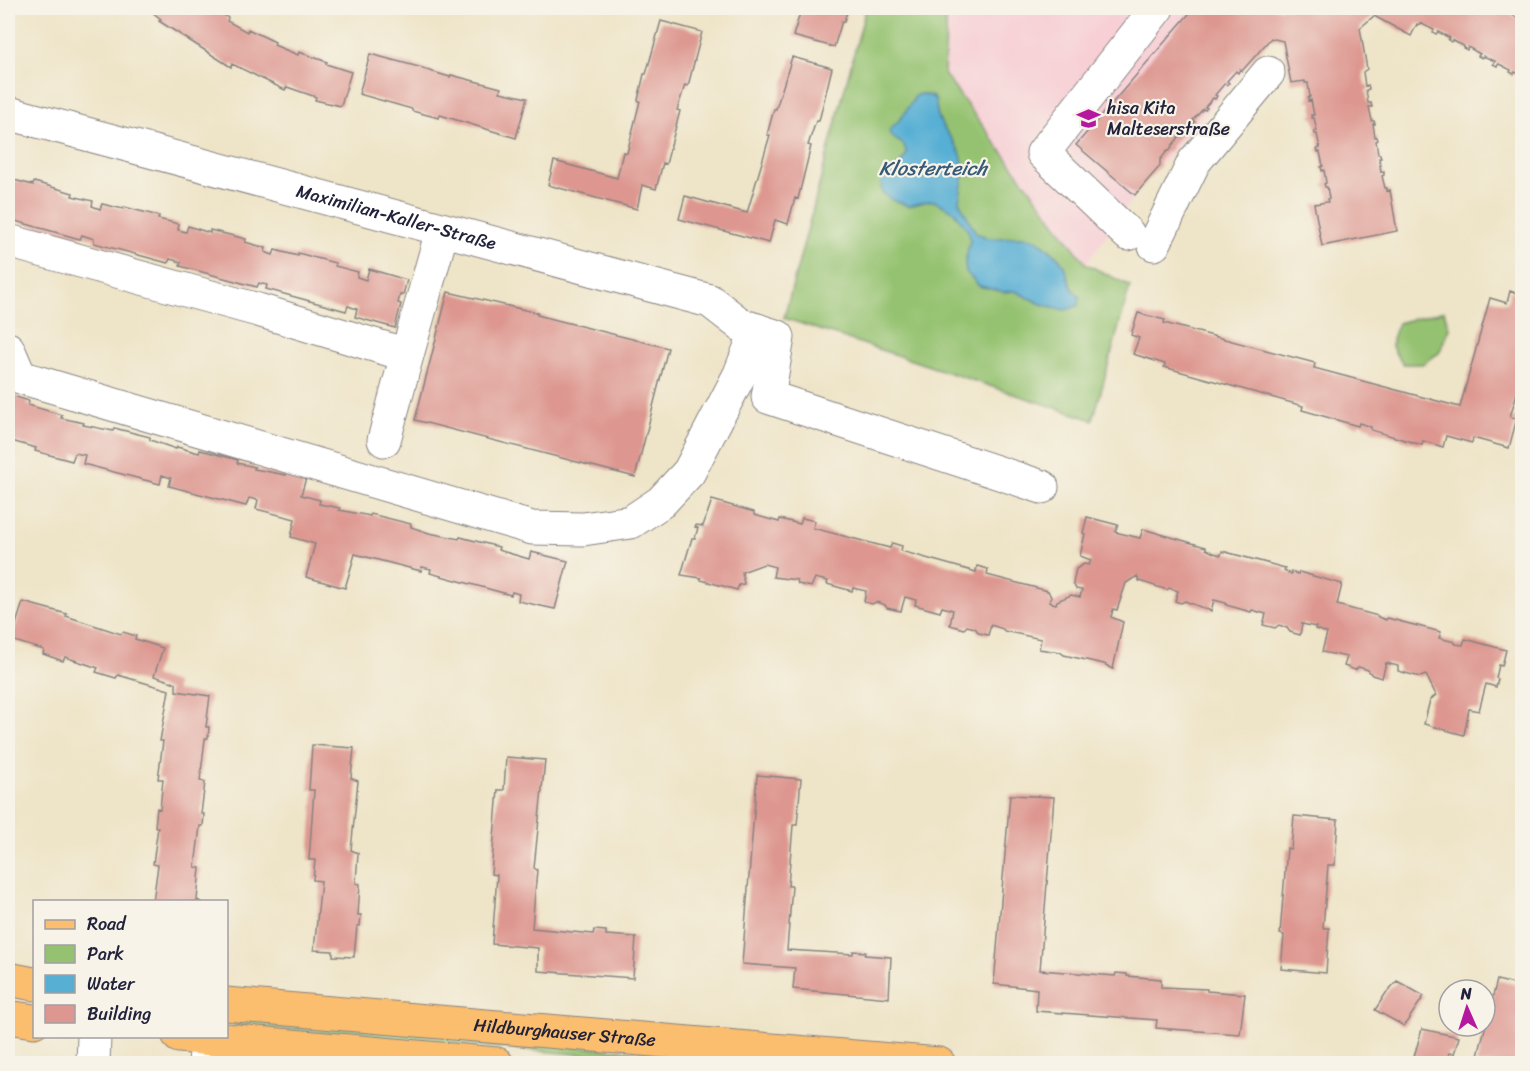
<svg xmlns="http://www.w3.org/2000/svg" width="1530" height="1071" font-family="Sriracha,sans-serif">
	<rect width="100%" height="100%" fill="#f7f3e8"/>
	<filter id="ink" filterUnits="userSpaceOnUse"><feTurbulence type="fractalNoise" baseFrequency=".0167" numOctaves="2"/><feDisplacementMap in="SourceGraphic" scale="12" xChannelSelector="R" yChannelSelector="G"/><feConvolveMatrix kernelMatrix="1 2 1 2 8 2 1 2 1" color-interpolation-filters="sRGB"/></filter>
	<filter id="wash" filterUnits="userSpaceOnUse"><feTurbulence type="fractalNoise" baseFrequency=".008" numOctaves="4" result="noise"/><feDisplacementMap in="SourceGraphic" scale="24" xChannelSelector="R" yChannelSelector="G"/><feGaussianBlur stdDeviation="1.35" result="paint"/><feColorMatrix in="noise" values="0 0 0 0 0 0 0 0 0 0 0 0 0 0 0 0 0 1.4 0 .05"/><feComposite in="paint" operator="in"/></filter>
	<g filter="url(#wash)">
		<rect width="100%" height="100%" fill="#eee4c7"/>
		<!-- built -->
		<path fill="#f7cfd5" d="M947,8H1235L1271,38L1135,195L1086,264L944,74Z"/>
		<!-- green -->
		<path fill="#94c270" stroke="#5b7256" stroke-width="1.5" d="M866,8H947L944,74L1086,264L1130,286L1093,420L784,318Z
			M1444,311L1449,329L1439,353L1422,364H1403C1389,347 1389,343 1398,323Z
			M236,1018L685,1056L684,1063L235,1026Z"/>
		<!-- water -->
		<path fill="#57afd4" stroke="#3c6888" stroke-width="1.5" d="M922,94L933,97L936,102C936,129 956,137 962,158C967,174 961,186 959,201L976,233C980,234 985,237 989,238C1004,240 1020,233 1036,240C1043,243 1052,252 1058,257C1070,269 1066,288 1080,297L1078,306L1065,310L1041,304L1015,291L1004,292L979,286L966,272L965,262L970,241L969,232L954,211L934,201H928L909,206L892,200L882,192L881,184L883,176L899,166L907,154L904,145L891,136L889,131L902,117L916,95Z"/>
		<g id="blocks">
			<!-- building -->
			<path fill="#dd9790" d="M147,8H213L228,18L227,21L247,32L248,29L275,42L274,45L298,55L299,52L327,62L326,64L351,72L341,106L315,100L316,97L287,87L285,90L232,64L231,67L159,21L161,19Z
				M804,8H848L844,22L842,21L834,47L793,36L801,10H803Z
				M1194,8H1498L1502,10L1503,8L1507,10L1506,12L1518,18L1519,16L1522,18V76L1515,72L1514,74L1510,72L1511,70L1499,64L1497,66L1493,64L1495,61L1483,56L1482,58L1478,56L1480,54L1468,47L1467,50L1463,48L1464,46L1452,40L1451,42L1448,40L1450,38L1438,32L1436,34L1433,32L1434,30L1420,23L1419,25L1417,24L1411,36L1374,16L1360,28L1367,69L1363,72L1365,86L1368,85L1369,89L1366,90L1368,103H1371L1372,107H1369L1372,121H1374L1375,124H1373L1375,137H1377L1378,140L1376,141L1378,154H1380L1381,158H1379L1381,172L1384,171V175L1382,176L1385,188H1387V191L1390,190L1397,231L1322,246L1314,204L1328,202L1327,199H1329L1327,187H1325L1324,184L1326,183L1324,170L1322,171L1321,167L1323,166L1320,152H1318L1317,149L1320,148L1317,134H1315L1314,131H1317L1314,118H1312L1311,115H1314L1311,100L1308,101V98L1310,97L1308,83H1305V81L1291,83L1283,41L1271,38L1242,71L1240,69L1238,73L1236,71L1227,81L1229,83L1227,85L1225,83L1215,95L1217,96L1215,99L1213,98L1205,107L1207,108L1205,110L1203,109L1193,120L1195,122L1193,125L1191,123L1183,132L1182,137L1180,136L1171,147L1172,148L1169,151L1168,150L1160,160V166L1135,195L1076,145Z
				M661,21L702,32L688,86L685,85L677,110L680,111L666,164L663,163L656,189L642,185L637,209L548,185L554,161L617,178L623,152L627,153L640,101L638,100L644,74H646Z
				M370,54L423,68V69L450,77L451,75L501,88L500,92L527,98L516,138L440,115L439,118L412,111V109L359,94Z
				M792,57L832,68L819,121H816L808,145L811,146L798,199L795,198L788,224L775,220L769,243L679,219L685,196L747,213L770,135H767L774,109H776Z
				M14,180L33,185L34,182L73,193L72,196L93,201L92,206L100,209L102,204L123,209L124,207L159,216L158,219L179,224L178,230L186,232L188,226L210,233V230L246,239L245,242L266,248L265,252L273,255L275,250L298,256V253L335,263V266L358,272L357,277L366,280L369,269L407,280L403,295H400L398,303L401,304L395,328L355,317L357,309L348,306L346,311L266,289L267,285L259,283L257,287L180,266L181,262L170,259L168,263L94,243V239L82,235L80,239L8,219V184L11,185Z
				M1510,291L1522,295V376L1510,417L1517,418L1509,448L1473,438L1472,443L1446,436L1443,447L1423,441L1422,445L1371,430V427L1359,423L1358,426L1302,410L1303,406L1164,367L1165,364L1133,354L1139,338L1131,335L1138,313L1165,320L1164,323L1315,363L1314,368L1460,407L1490,298L1507,303Z
				M448,292L538,313L537,315L668,348L635,477L415,420Z
				M10,395L29,401L28,405L62,415L61,418L84,423L83,425L113,431L114,428L150,437V440L176,449L177,447L199,453L200,450L238,460L237,463L255,467L254,469L286,475V472L306,478L301,495L320,500L319,504L340,508L339,510L370,516L371,514L411,524V527L429,533L459,539L460,537L499,547L498,550L529,559L531,552L568,561L555,609L518,601L519,594L512,592L511,595L430,573L431,569L422,567L421,571L355,554L345,588L306,577L315,544L291,537L295,519L256,509L258,500L249,498L246,506L169,486L171,478L162,475L160,484L83,464L85,455L75,453L72,461L35,451L36,448L8,440V396Z
				M712,500L754,512V515L779,522L780,519L800,524L802,518L815,521L813,528L890,548L892,543L902,546L901,551L976,572L977,566L988,569L987,575L1048,591L1051,597L1049,602L1056,604L1057,601L1071,595L1080,597L1082,590L1076,589L1073,583L1076,569L1084,564L1089,565L1091,560L1080,556L1085,534L1083,533L1087,517L1118,525L1115,532L1140,538L1143,529L1206,547V549L1214,553L1221,555L1222,551L1285,568L1284,571L1291,574V572L1298,574L1299,572L1342,584L1337,605L1378,616V617L1386,620L1387,618L1441,632L1439,638L1455,642V644L1463,645L1465,639L1506,650L1502,666L1499,665L1496,678L1498,679L1496,687L1486,684L1479,711L1469,709L1464,735L1424,724L1430,700L1436,695L1426,675L1420,677L1398,671V666L1386,663L1382,678L1372,675L1368,670L1359,667L1355,670L1344,666L1347,657L1322,652L1327,633L1315,629L1316,627L1302,624L1300,635L1290,632L1287,628L1279,625L1275,628L1263,625L1266,614L1252,610L1251,612L1226,605V603L1214,600L1211,611L1185,601L1181,603L1175,601L1178,591L1169,588L1167,590L1139,581L1137,576L1126,583L1117,610L1113,609L1111,617L1123,622L1113,669L1104,664L1064,655L1060,652L1039,649L1041,639L1004,631L1003,629L991,625L988,635L979,633L975,628L967,626L964,629L950,625L953,610L942,607L940,612L915,605L916,600L905,597L901,611L887,608L885,605L876,602L872,604L864,602L866,591L853,588L852,591L827,584L828,581L815,578L811,587L798,584L797,580L773,577L775,567L764,564L742,572L744,584L739,585L737,590L701,580V578L681,575L692,538H695L698,528L695,527L696,525L703,526Z
				M23,602L67,614L66,616L121,634L123,632L136,636L135,639L163,648L154,676L176,683V691L210,696L206,727H209L208,738L205,739L200,781L205,782L201,814H204L203,826H200L195,867L200,868L197,900L201,902H153L158,865L153,864L158,827H155L157,808L160,809L163,779H158L163,741H160L169,690L118,675L116,678L96,672L98,668L65,657L63,661L43,654L44,650L11,640Z
				M312,745L354,748L351,778L358,781L351,850L358,853L356,883L360,884L358,915H361L360,926H357L354,957L333,956V951L314,950L321,881L313,880L315,860H309L314,790H309Z
				M506,757L545,760L534,868L537,870L532,928L593,934L594,930L606,931V935L636,937L633,978L538,971V948L492,944L497,875L491,874L498,790H504Z
				M757,775L801,779L797,825H793L788,886H792L787,950L853,954V951L866,952L865,955L891,957L889,998L793,989L795,968L742,964Z
				M1010,795L1054,797L1040,970L1115,976L1116,973L1127,974V976L1161,979V987L1207,989V991L1245,994L1240,1034L1156,1028L1157,1020L1036,1011L1037,989L994,984Z
				M1294,816L1338,820L1335,865H1328L1323,928H1329L1326,973L1281,969L1284,935L1280,934L1287,848L1291,849Z
				M1497,980L1522,986V1064H1476Z
				M1397,981L1424,996L1404,1026L1375,1010L1386,993Z
				M1422,1029L1459,1037L1454,1054L1449,1053L1446,1064H1412Z"/>
		</g>
	</g>
	<g filter="url(#ink)">
		<use href="#blocks" fill-opacity="0" stroke="#888381" stroke-width="1.5"/>
		<g fill="none" stroke-linecap="round" stroke-linejoin="round">
			<defs>
				<g id="minor">
					<path id="s1" d="M8,113L710,301L741,325L778,337L768,397L1042,487"/>
					<path d="M1128,234L1043,153L1157,8"/>
					<path d="M8,241L258,310L407,355L442,231"/>
					<path d="M1154,244L1194,162L1268,73"/>
					<path d="M8,349L20,377L532,528L583,529L631,522L661,502L689,472L740,374L757,330"/>
					<path d="M384,440L407,355"/>
					<path d="M93,1064L94,1036"/>
					<path d="M205,1064L207,1036"/>
				</g>
				<g id="major">
					<path d="M8,979L34,984"/>
					<path id="s2" d="M226,1004L939,1064"/>
					<path d="M8,1017L34,1021"/>
					<path d="M179,1036L497,1064"/>
				</g>
			</defs>
			<!-- minor casing -->
			<use href="#minor" stroke="#888381" stroke-width="35"/>
			<!-- major casing -->
			<use href="#major" stroke="#888381" stroke-width="35"/>
			<!-- minor -->
			<use href="#minor" stroke="#fff" stroke-width="33"/>
			<!-- major -->
			<use href="#major" stroke="#fbbd6e" stroke-width="33"/>
		</g>
	</g>
	<!-- icons -->
	<defs>
		<symbol id="school-bare" viewBox="-9 -9 18 18"><path d="M0-5L7-2L0 1L-7-2ZM-4 1L0 2.5L4 1V4Q0 6-4 4Z" fill="#b5179e" stroke="#f7f3e8" stroke-width="2.5" paint-order="stroke"/></symbol>
	</defs>
	<g fill-rule="evenodd">
		<use href="#school-bare" x="1072" y="102" width="33" height="33"/>
	</g>
	<g text-anchor="middle" dominant-baseline="central" stroke-width="4.5" stroke-linejoin="round" paint-order="stroke">
		<!-- poi labels -->
		<g font-size="18" fill="#22223b" stroke="#f7f3e8" text-anchor="start">
			<text x="1107" y="108">hisa Kita<tspan x="1107" dy="21">Malteserstraße</tspan></text>
		</g>
		<!-- street labels -->
		<g font-size="18" fill="#22223b" stroke="#f7f3e8">
			<text stroke="none"><textPath href="#s1" startOffset="402">Maximilian-Kaller-Straße</textPath></text>
			<text stroke="none"><textPath href="#s2" startOffset="340">Hildburghauser Straße</textPath></text>
		</g>
		<!-- water labels -->
		<g font-size="20" font-style="italic" fill="#375a78" stroke="#f7f3e8">
			<text x="933" y="168">Klosterteich</text>
		</g>
	</g>
	<!-- margin -->
	<rect width="1530" height="1071" fill="none" stroke="#f7f3e8" stroke-width="30"/>
	<!-- legend -->
	<rect x="33" y="900" width="195" height="138" fill="#f7f3e8" stroke="#a29fa3" stroke-width="1.5"/>
	<rect x="45" y="920" width="30" height="9" fill="#fbbd6e" stroke="#a29fa3" stroke-width="1.5"/>
	<text x="87" y="930" font-size="18" fill="#22223b">Road</text>
	<rect x="45" y="945" width="30" height="18" fill="#94c270" stroke="#a29fa3" stroke-width="1.5"/>
	<text x="87" y="960" font-size="18" fill="#22223b">Park</text>
	<rect x="45" y="975" width="30" height="18" fill="#57afd4" stroke="#a29fa3" stroke-width="1.5"/>
	<text x="87" y="990" font-size="18" fill="#22223b">Water</text>
	<rect x="45" y="1005" width="30" height="18" fill="#dd9790" stroke="#a29fa3" stroke-width="1.5"/>
	<text x="87" y="1020" font-size="18" fill="#22223b">Building</text>
	<!-- north arrow -->
	<g transform="translate(1467 1008) rotate(357)"><circle r="28" fill="#f7f3e8" stroke="#a29fa3" stroke-width="1.5"/>
	<path d="M0-4.5L10 22L0 15L-10 22Z" fill="#b5179e"/>
	<text y="-9" font-size="16" font-weight="bold" text-anchor="middle" fill="#22223b">N</text>
	</g>
</svg>
